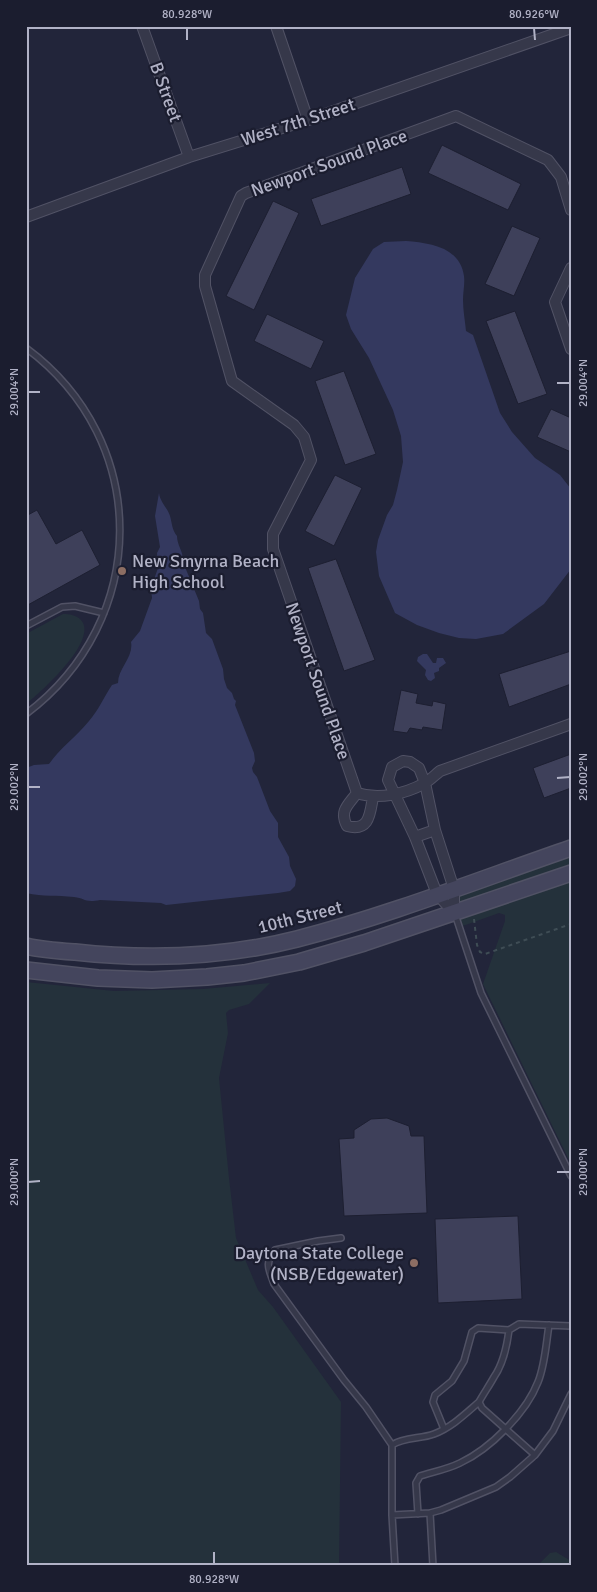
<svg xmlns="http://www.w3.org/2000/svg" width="597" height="1592" font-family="Signika,sans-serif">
	<rect width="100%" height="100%" fill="#22253a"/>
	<!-- green -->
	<path fill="#24313b" d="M63,614C70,614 76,615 81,620C99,640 41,692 26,704V634Z
		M571,855V865L460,904V894Z
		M571,880V1164L483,984L505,921V915L499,913L460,927L461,919Z
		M26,982L114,991L203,989L270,983L249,1004L229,1010L226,1013L228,1033L219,1078L229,1178L236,1238L258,1290L273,1307L341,1402L339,1566H26Z
		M556,1552L571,1561V1566H537L550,1553Z"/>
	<!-- water -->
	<path fill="#34395f" d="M406,241C430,243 460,247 464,276C465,284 463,292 463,300C463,310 465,321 466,331L473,335L500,413L512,432L535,458L560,475L571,489V569L544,604L503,634L476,639L459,638L439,633L417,625L395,613L379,576L376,552L378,540L387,515L393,505L397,490L403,462L401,436L393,410L369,358L351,329L346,315L355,278L373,249L384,242Z
		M159,493C160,502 167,507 170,516C172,523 172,530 177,536C177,545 183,551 183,560L187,562L185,567L199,601L200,609L203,613L206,633L212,639L223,669L224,679L227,688L232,693L234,699L236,701L235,705L254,753L255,761L252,768L253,772L257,777L270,811L278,823V837L289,857L290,866L296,879L295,886L290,891L278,893L166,905L161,903L100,900C84,903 85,898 74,897C56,895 44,897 26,893V768L34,765L49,764C60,748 76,737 89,721C98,711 104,697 112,685L118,683C118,668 134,657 131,642L140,631L152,598L151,588L158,568L157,553L160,547L155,516Z
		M423,654H427L433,663H436L437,658H443L446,663L439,668V671L434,673L435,678L431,681L428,680L425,675L426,670L417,661L418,657Z"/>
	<!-- building -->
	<path fill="#3e405a" stroke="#1d1f31" d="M442,145L521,184L508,210L428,173Z
		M402,167L411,194L321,226L311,199Z
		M273,201L299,213L254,310L226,296Z
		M512,226L540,238L514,296L485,284Z
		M515,311L547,394L518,404L486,321Z
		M267,314L324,341L311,369L254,341Z
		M344,371L376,454L345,465L315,381Z
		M551,409L571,418V452L537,437Z
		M335,475L362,488L334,546L305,531Z
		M37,510L56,544L82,530L100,565L26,606V516Z
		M336,559L375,660L344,671L308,568Z
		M571,651V684L509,707L499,674Z
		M401,690L418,694L416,703L432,706L433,701L446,704L442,730L423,727L422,730L410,728L407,733L393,731Z
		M571,754V788L544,798L533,768Z
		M387,1118L409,1126L411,1136H424L427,1213L344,1216L339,1139L354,1138V1130L371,1119Z
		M518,1216L522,1299L438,1303L435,1219Z"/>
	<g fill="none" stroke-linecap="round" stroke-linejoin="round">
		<defs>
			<path id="lane" d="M26,348C152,441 150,621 26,714
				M26,626L62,607L75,606L104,613
				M455,914L481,993L571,1176
				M341,1238L318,1241L275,1250C264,1264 269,1269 274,1284L344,1380L366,1407L392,1445
				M571,1326L519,1324L509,1330C507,1346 503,1364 494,1377C489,1386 484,1393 479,1402L482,1408L535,1455L553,1431L571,1394
				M479,1402C465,1414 452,1427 434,1434C421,1439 404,1437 392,1445V1515L430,1513L441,1510L496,1487L510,1477L535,1455
				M444,1429L433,1402L435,1395L452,1381L464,1361L472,1332L478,1328L509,1330
				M430,1513L433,1566
				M418,1514L416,1483L420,1476C433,1472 448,1469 460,1463C490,1449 526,1413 538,1382C545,1365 546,1344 549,1325
				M392,1515L395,1566"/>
			<path id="street" d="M142,26L189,157
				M276,26L308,120
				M571,210L561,177L548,160L456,116L246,193L241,196L205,275V286L232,381L294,425L304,437L311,460L273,534V549L357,793C379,800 405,794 425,783C430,780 435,775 440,771L571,724
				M26,217L189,157L308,120L571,28
				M571,268L555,302L571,349
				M403,761L410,762L419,768L425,783L435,830L454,889V913L437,894L415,837L388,780L392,767Z
				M357,793C348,805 339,811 347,826C370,832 370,813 373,797
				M415,837L435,830"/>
			<path id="secondary" d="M26,946C42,950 59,951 75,952C148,960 226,957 297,939C390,915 481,879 571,848
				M26,970L98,978L152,980L207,977L244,973L299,962L364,943L571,873"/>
		</defs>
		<!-- lane casing -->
		<use href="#lane" stroke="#515265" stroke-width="8"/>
		<!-- street casing -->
		<use href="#street" stroke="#515265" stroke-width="12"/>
		<!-- secondary casing -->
		<use href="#secondary" stroke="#515265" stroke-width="18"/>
		<!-- path -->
		<path stroke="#3f4d55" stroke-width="2" stroke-dasharray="4 4" stroke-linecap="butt" d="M474,919L477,945L480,952L485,954L571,924"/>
		<!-- lane -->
		<use href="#lane" stroke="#36384a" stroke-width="5"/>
		<!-- street -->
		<use href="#street" stroke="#36384a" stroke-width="10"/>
		<!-- secondary -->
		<use href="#secondary" stroke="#44455d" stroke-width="15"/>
	</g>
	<!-- ticks -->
	<path fill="none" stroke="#b1b2c6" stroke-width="2" d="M187,28V40M534,28L535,40M557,383H570M28,392H40M557,778L570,777M28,787H40M557,1172H570M28,1182L40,1181M214,1552V1564"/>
	<!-- markers -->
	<g fill="#8d6e63" stroke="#1b1d2f" stroke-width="2">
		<circle cx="122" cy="571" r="5"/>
		<circle cx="414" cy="1263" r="5"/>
	</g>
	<g text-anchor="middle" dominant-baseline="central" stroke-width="4.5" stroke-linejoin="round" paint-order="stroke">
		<!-- street labels -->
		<g font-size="18" fill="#b1b2c6" stroke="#1b1d2f">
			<text transform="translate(166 92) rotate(70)">B Street</text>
			<text transform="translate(298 122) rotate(-18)">West 7th Street</text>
			<text transform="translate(329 163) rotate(-20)">Newport Sound Place</text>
			<text transform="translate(318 681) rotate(71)">Newport Sound Place</text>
			<text transform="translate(300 917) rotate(-14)">10th Street</text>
		</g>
		<!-- poi labels -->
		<g font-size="18" fill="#b1b2c6" stroke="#1b1d2f" text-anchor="start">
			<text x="132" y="561">New Smyrna Beach<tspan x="132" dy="21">High School</tspan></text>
			<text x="404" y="1253" text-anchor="end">Daytona State College<tspan x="404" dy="21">(NSB/Edgewater)</tspan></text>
		</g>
	</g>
	<!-- border -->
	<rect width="597" height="1592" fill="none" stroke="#1b1d2f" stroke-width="55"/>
	<rect x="28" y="28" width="542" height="1536" fill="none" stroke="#b1b2c6" stroke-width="2"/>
	<g font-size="12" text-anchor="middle" fill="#b1b2c6">
		<text x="187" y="18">80.928°W</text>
		<text x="534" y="18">80.926°W</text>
		<text transform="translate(583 383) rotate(-90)" y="4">29.004°N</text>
		<text transform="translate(14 392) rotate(-90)" y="4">29.004°N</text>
		<text transform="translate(583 777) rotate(-90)" y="4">29.002°N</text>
		<text transform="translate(14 787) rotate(-90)" y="4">29.002°N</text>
		<text transform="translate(583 1172) rotate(-90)" y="4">29.000°N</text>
		<text transform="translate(14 1182) rotate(-90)" y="4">29.000°N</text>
		<text x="214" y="1583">80.928°W</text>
	</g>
</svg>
